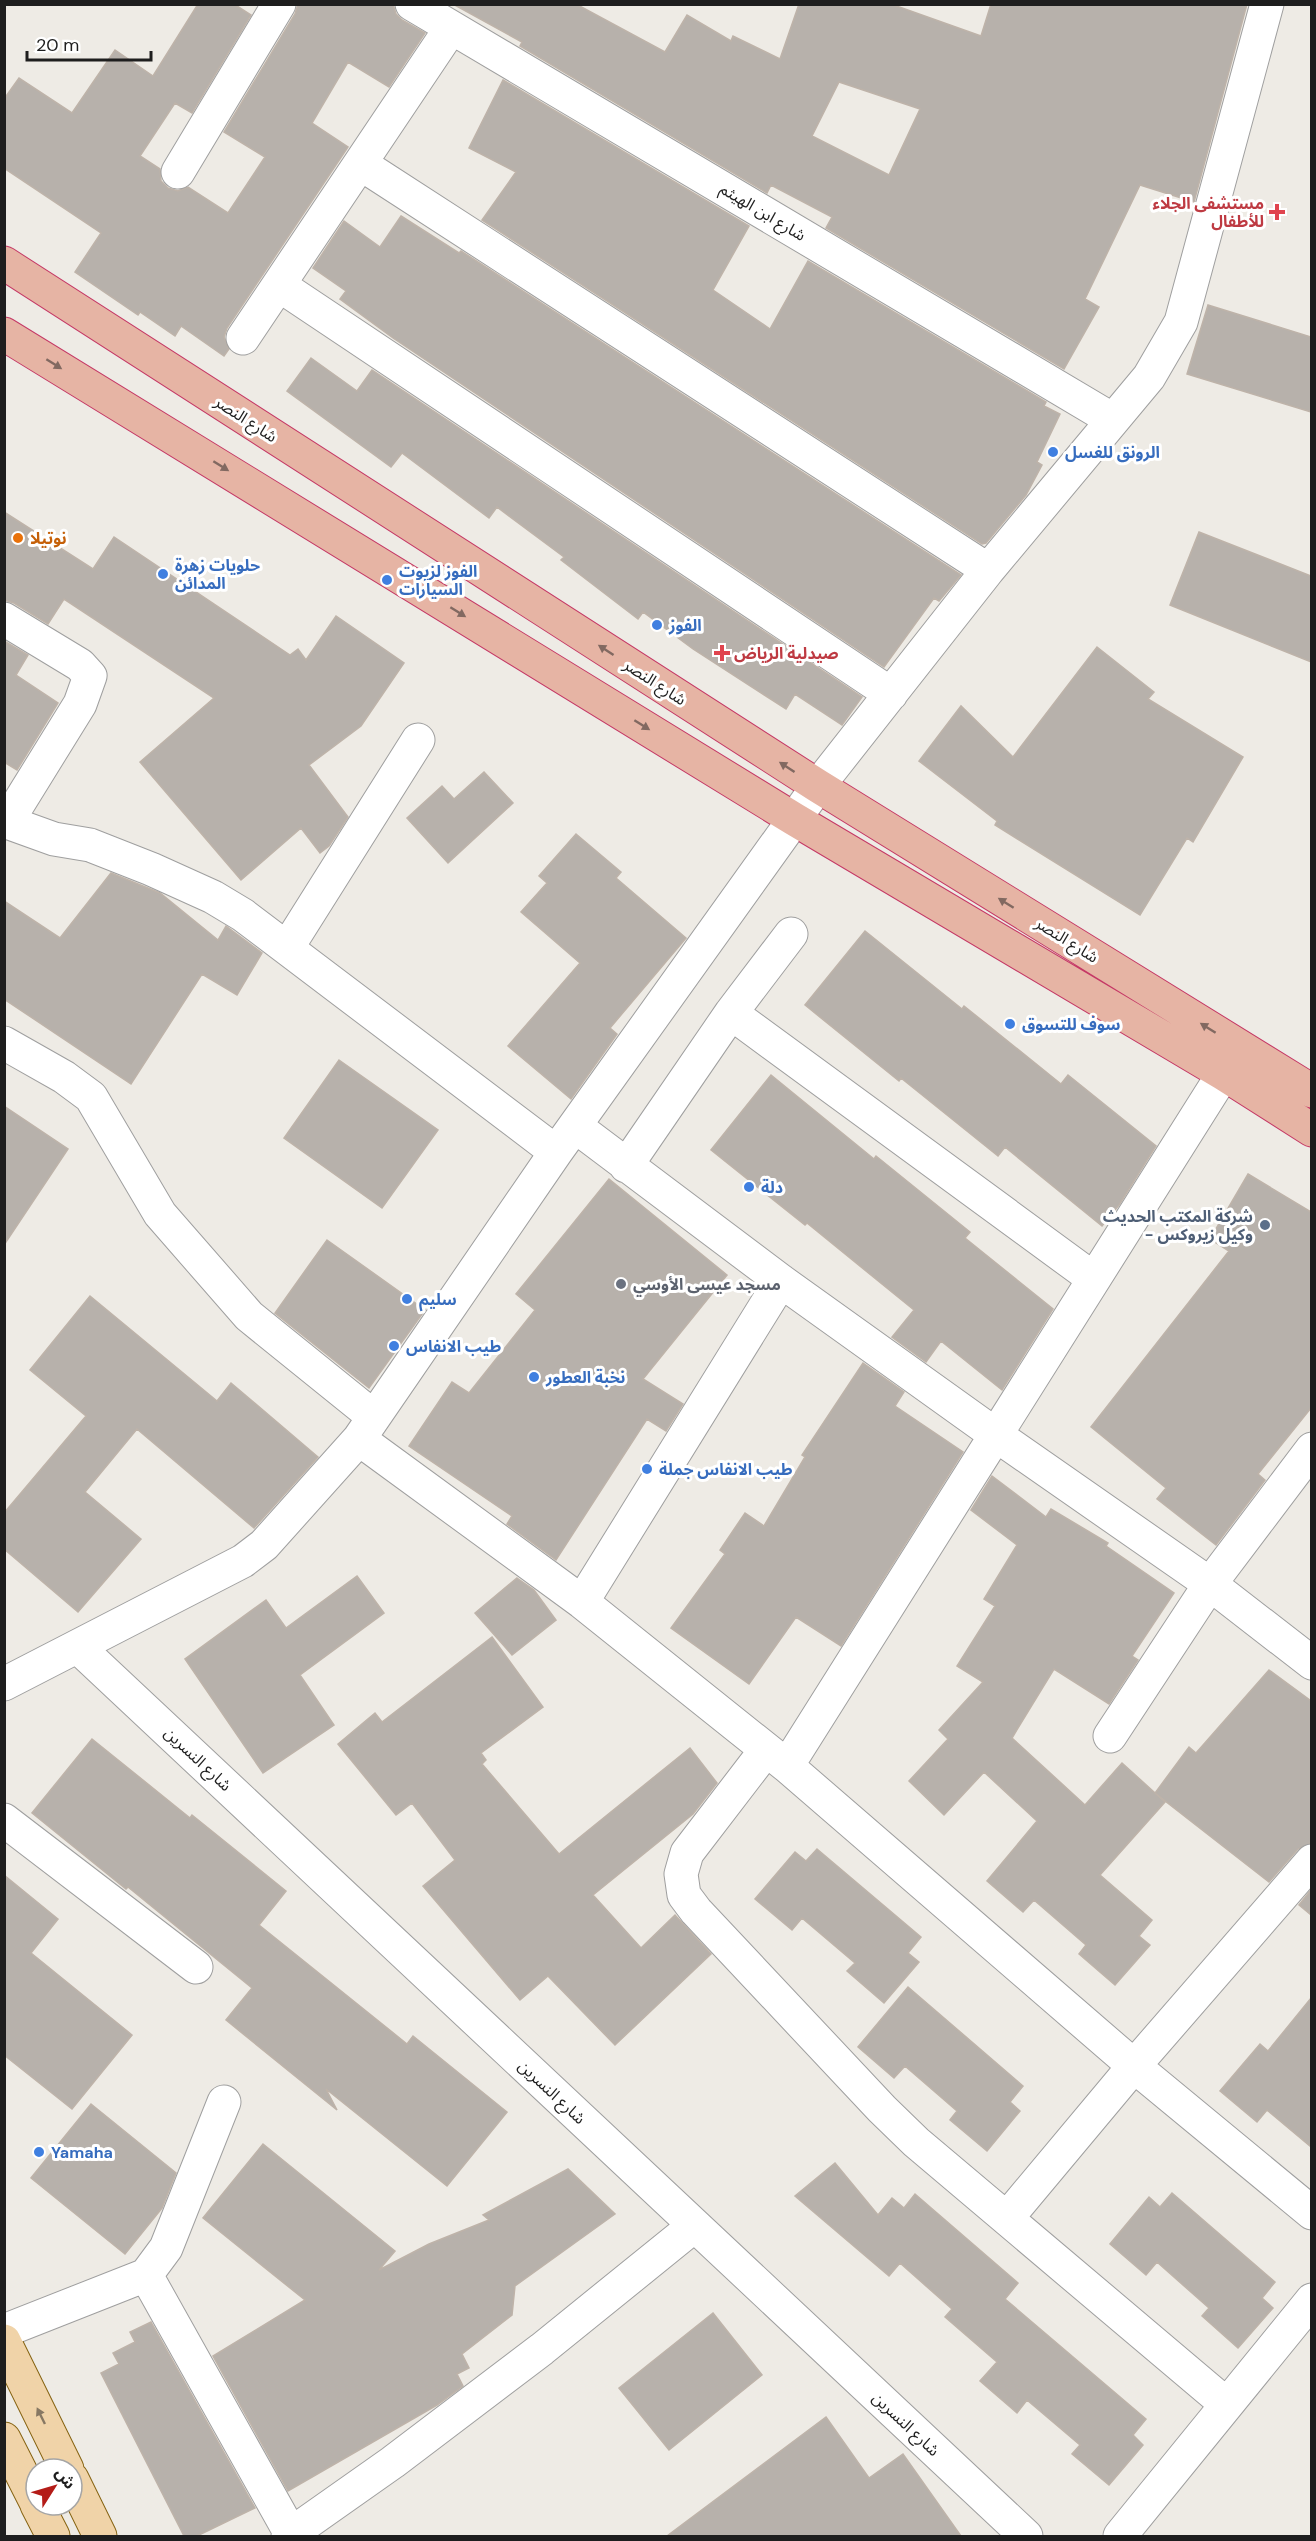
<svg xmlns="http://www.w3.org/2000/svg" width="1316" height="2541" font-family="'DM Sans','Noto Sans Arabic',sans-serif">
	<rect width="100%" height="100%" fill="#eeebe5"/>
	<!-- building -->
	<path fill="#b7b1ab" stroke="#beb3a9" stroke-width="1.5" fill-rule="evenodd" d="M198,4H234L251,15L192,113L175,103L140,156L160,169L161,181L168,188L178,191L188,187L228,213L265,157L224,132L295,14L298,4H393L396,14L402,20L425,33L389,87L348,62L312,123L348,147L227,328L224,337L229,349L224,356L181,326L175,336L140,312L138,315L75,272L101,233L4,168V99L19,78L72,113L115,50L153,76Z
		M453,4H576L665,52L687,15L731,41L733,36L780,59L799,4H891L981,36L991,4H1247L1194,202L1140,185L1085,299L1099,307L1064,369L826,228L832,217L771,185L767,193L520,46L522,42ZM839,82L920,109L889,175L812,136Z
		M503,80L749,226L713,290L770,329L808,261L1046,402L1044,406L1060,414L1037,462L1042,465L1026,495L986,543L982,544L482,220L516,172L469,148Z
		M401,216L459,253L461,251L961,575L939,601L934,598L884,667L393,338L340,299L346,291L313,268L344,221L380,247Z
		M1208,305L1311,337V412L1187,374Z
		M311,358L357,391L372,370L862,697L842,725L795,694L786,709L693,649L643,612L638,619L561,560L564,557L497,507L489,518L402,453L391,467L287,391Z
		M4,512L93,569L114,537L290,655L298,649L306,660L336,616L404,663L361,726L309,765L348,817L329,846L320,853L301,828L241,880L140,762L214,698L64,599L48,624L14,603L4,600Z
		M1199,532L1311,576V662L1170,605Z
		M4,641L28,655L16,675L58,703L17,770L4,762Z
		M1097,647L1154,692L1148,699L1243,757L1193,842L1187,838L1140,915L995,825L997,821L919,761L961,706L1013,757Z
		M484,772L513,803L448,863L407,818L442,786L454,799Z
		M576,834L621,872L616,878L686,938L610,1028L617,1034L571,1099L508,1046L580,963L521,912L547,883L539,876Z
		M111,873L160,893L218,940L226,926L262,953L237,995L202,974L131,1084L4,999V901L60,938Z
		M865,931L962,1009L964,1006L1061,1084L1068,1075L1156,1146L1119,1205L1102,1226L1005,1147L998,1156L901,1078L899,1081L805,1005Z
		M339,1060L438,1130L382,1208L284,1138Z
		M771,1075L874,1159L876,1156L970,1232L965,1238L1053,1309L1002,1390L941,1341L926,1362L892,1337L914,1310L807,1223L805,1225L711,1150Z
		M4,1106L68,1149L4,1245Z
		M1248,1174L1311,1212V1408L1258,1474L1265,1480L1216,1545L1157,1499L1166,1488L1091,1427L1229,1251L1210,1239Z
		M609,1179L727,1275L643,1379L683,1404L666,1431L647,1419L556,1560L507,1524L512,1516L409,1446L452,1382L469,1393L535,1310L516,1294Z
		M327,1240L425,1310L369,1388L275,1313Z
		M90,1296L217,1401L231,1383L318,1457L254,1528L137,1429L85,1492L141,1539L78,1612L4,1549V1513L86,1416L30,1370Z
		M863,1363L904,1392L895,1406L963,1452L841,1646L796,1617L749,1684L671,1628L725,1554L720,1550L745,1513L764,1526L805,1457L802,1455Z
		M992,1476L1046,1517L1051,1509L1108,1543L1106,1546L1174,1593L1132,1656L1138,1660L1109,1704L1054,1669L1012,1738L1085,1805L1122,1763L1165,1802L1100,1875L1152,1920L1139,1936L1150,1945L1115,1985L1079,1954L1086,1945L1034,1900L1023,1912L987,1881L1037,1821L984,1772L944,1815L909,1781L948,1739L939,1730L983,1682L957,1666L995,1606L984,1599L1017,1545L971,1510Z
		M357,1576L384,1613L300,1675L334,1725L263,1773L185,1659L266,1600L286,1628Z
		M517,1578L534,1590L556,1620L512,1655L475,1613Z
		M492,1637L543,1707L481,1753L486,1760L482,1764L559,1854L690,1748L717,1783L693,1814L593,1895L641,1948L675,1915L711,1954L615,2045L548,1976L520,2000L423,1886L455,1860L412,1803L396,1815L338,1744L375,1713L382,1722Z
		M1269,1670L1311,1701V1843L1298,1849L1269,1882L1155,1793L1189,1747L1196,1753Z
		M92,1739L190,1818L192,1815L286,1891L259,1925L407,2044L413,2036L507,2112L447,2186L326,2089L337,2110L226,2020L252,1988L128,1887L126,1889L32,1813Z
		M817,1849L921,1937L908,1953L919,1962L884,2003L847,1971L855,1963L802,1918L792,1930L755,1899L795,1852L806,1861Z
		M4,1875L58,1919L31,1953L132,2035L72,2109L4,2055Z
		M1311,1890V1915L1299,1905Z
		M908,1987L1023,2086L1010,2102L1020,2111L987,2151L950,2120L957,2111L905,2066L894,2078L858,2047Z
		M1311,1998V2147L1267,2110L1257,2122L1220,2091L1260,2044L1268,2051Z
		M91,2104L176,2173L162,2208L125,2254L31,2178Z
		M263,2144L395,2251L379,2270L429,2244L489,2220L483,2215L568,2169L615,2214L515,2286L512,2315L462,2354L469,2368L457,2374L463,2386L437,2405L288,2491L213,2356L305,2300L203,2218Z
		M835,2163L878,2215L892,2198L904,2208L915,2194L1018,2283L1005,2299L1146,2419L1133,2435L1143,2445L1109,2485L1072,2454L1080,2445L1027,2400L1017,2413L980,2381L997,2362L945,2317L952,2309L900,2263L889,2276L795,2196Z
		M1172,2193L1275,2282L1262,2298L1273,2308L1238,2348L1202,2316L1209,2308L1157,2262L1146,2275L1110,2244L1149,2197L1160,2207Z
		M713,2313L762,2375L669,2450L619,2388Z
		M151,2322L255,2508L197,2536H184L101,2373L119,2364L113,2353L135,2342L130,2332Z
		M826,2417L869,2478L903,2454L961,2536H667Z"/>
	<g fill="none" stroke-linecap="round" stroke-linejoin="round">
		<defs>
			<path id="minor" d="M412,4L1113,420
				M361,164L988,570
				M178,172L279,4
				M279,285L891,694
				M243,338L451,28
				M4,619L80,665L90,676L80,704L7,822
				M4,821L54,839L90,845L151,869L213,897L243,915L556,1152
				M287,948L418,740
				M731,1013L1094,1279
				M4,1043L64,1077L91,1097L160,1214L249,1316L374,1417
				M575,1126L781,1281L996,1435L1210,1584L1312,1663
				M626,1166L731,1013L791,934
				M359,1439L582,1602L787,1766L1134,2066L1312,2213
				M582,1602L781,1281
				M78,1647L1026,2536
				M4,1684L243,1561L264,1545L359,1439L556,1152L818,786L988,570L1149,377L1181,322L1267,4
				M1110,1736L1210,1584L1312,1449
				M766,1750L687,1853L681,1874L684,1895L696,1911L882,2109L916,2142L1226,2404
				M787,1766L1239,1049
				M4,1820L196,1967
				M1007,2218L1134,2066L1312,1861
				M146,2275L291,2534
				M4,2331L146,2275L166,2248L224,2102
				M288,2536L393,2462L542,2349L694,2226
				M1120,2536L1312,2300"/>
			<path id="primary" d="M4,2341L67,2469
				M4,2439L36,2502
				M72,2479L100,2536
				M37,2505L53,2536"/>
			<path id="trunk" d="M4,263L818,786L1312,1091
				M4,334L794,819L1224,1074L1312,1130"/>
		</defs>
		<!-- minor casing -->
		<use href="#minor" stroke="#9f9f9f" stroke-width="35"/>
		<!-- primary casing -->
		<use href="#primary" stroke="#866312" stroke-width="35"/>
		<!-- trunk casing -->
		<use href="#trunk" stroke="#c53966" stroke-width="35"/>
		<!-- minor -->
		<use href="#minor" stroke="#fff" stroke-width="33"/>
		<!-- primary -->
		<use href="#primary" stroke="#f0d3a8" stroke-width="33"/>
		<!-- trunk -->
		<use href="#trunk" stroke="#e6b4a4" stroke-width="33"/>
	</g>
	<!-- one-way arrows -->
	<defs><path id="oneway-solid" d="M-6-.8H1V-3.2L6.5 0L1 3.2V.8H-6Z" transform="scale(1.5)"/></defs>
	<g fill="#826961">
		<use href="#oneway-solid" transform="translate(54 364) rotate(32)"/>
		<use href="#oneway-solid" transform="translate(221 466) rotate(32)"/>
		<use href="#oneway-solid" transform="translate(458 612) rotate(32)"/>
		<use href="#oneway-solid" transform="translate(606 650) rotate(-147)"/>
		<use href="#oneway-solid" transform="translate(642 725) rotate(32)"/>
		<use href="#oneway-solid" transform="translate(787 767) rotate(-147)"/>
		<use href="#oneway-solid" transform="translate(1006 903) rotate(-148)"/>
		<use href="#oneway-solid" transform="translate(1208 1028) rotate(-148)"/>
	</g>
	<use fill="#877863" href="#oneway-solid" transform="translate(41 2416) rotate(-116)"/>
	<!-- markers -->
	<g fill="#e0444e" stroke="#fff" stroke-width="2">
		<path d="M1274 203h6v6h6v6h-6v6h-6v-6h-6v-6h6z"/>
		<path d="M719 644h6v6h6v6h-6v6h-6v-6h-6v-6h6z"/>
	</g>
	<g fill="#3f7fe0" stroke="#fff" stroke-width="2">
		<circle cx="1053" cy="452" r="6"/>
		<circle cx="163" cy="574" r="6"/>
		<circle cx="387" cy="580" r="6"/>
		<circle cx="657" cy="625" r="6"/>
		<circle cx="1010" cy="1024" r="6"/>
		<circle cx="749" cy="1187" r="6"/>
		<circle cx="407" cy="1299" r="6"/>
		<circle cx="394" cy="1346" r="6"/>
		<circle cx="534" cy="1377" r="6"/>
		<circle cx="647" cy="1469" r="6"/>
		<circle cx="39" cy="2152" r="6"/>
	</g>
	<circle fill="#e8710a" stroke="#fff" stroke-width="2" cx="18" cy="538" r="6"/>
	<circle fill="#5c6f8a" stroke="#fff" stroke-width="2" cx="1265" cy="1225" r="6"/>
	<circle fill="#6b7280" stroke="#fff" stroke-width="2" cx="621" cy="1284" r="6"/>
	<g text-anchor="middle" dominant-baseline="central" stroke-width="6" stroke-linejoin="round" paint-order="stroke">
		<!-- health labels -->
		<g font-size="16" font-weight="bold" fill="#be3a42" stroke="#fff" text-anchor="end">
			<text x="1264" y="203">مستشفى الجلاء<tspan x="1264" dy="18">للأطفال</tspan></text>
			<text x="734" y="653" text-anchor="start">صيدلية الرياض</text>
		</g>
		<!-- street labels -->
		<g font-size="16" fill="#1e1e1e" stroke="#fff">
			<text transform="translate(763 212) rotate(31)">شارع ابن الهيثم</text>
			<text transform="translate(246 419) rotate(33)">شارع النصر</text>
			<text transform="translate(655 682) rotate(33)">شارع النصر</text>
			<text transform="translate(1067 940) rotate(32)">شارع النصر</text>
			<text transform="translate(198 1759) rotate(43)">شارع النسرين</text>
			<text transform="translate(552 2092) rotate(43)">شارع النسرين</text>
			<text transform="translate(906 2424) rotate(43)">شارع النسرين</text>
		</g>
		<!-- shop labels -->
		<g font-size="16" font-weight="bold" fill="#366cbe" stroke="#fff" text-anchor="start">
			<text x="1065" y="452">الرونق للغسل</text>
			<text x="175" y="565">حلويات زهرة<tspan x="175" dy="18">المدائن</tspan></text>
			<text x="399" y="571">الفوز لزيوت<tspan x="399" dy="18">السيارات</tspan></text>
			<text x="669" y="625">الفوز</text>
			<text x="1022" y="1024">سوف للتسوق</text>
			<text x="761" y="1187">دلة</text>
			<text x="419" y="1299">سليم</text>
			<text x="406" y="1346">طيب الانفاس</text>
			<text x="546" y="1377">نخبة العطور</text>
			<text x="659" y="1469">طيب الانفاس جملة</text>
			<text x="51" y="2152">Yamaha</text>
		</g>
		<!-- food labels -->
		<g font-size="16" font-weight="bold" fill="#c56008" stroke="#fff" text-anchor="start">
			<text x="30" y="538">نوتيلا</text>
		</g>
		<!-- service labels -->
		<g font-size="16" font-weight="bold" fill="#4e5e75" stroke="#fff" text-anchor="end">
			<text x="1253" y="1216">شركة المكتب الحديث<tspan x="1253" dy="18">- وكيل زيروكس</tspan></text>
		</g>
		<!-- worship labels -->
		<g font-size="16" font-weight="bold" fill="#5b616d" stroke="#fff" text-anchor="start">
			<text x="633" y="1284">مسجد عيسى الأوسي</text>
		</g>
	</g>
	<!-- border -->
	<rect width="1316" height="2541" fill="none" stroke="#1e1e1e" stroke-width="12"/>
	<!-- north arrow -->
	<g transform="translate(54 2487) rotate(53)"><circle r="28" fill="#ffffff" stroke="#a5a5a5" stroke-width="1.5"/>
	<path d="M0-4.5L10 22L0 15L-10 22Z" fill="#b41c18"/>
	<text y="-9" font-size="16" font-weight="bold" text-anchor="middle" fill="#1e1e1e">ش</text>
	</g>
	<!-- scale -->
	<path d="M27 51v9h124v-9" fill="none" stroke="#1e1e1e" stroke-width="3"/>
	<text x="36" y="51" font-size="18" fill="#1e1e1e" stroke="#ffffff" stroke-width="4.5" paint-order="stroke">20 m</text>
</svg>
